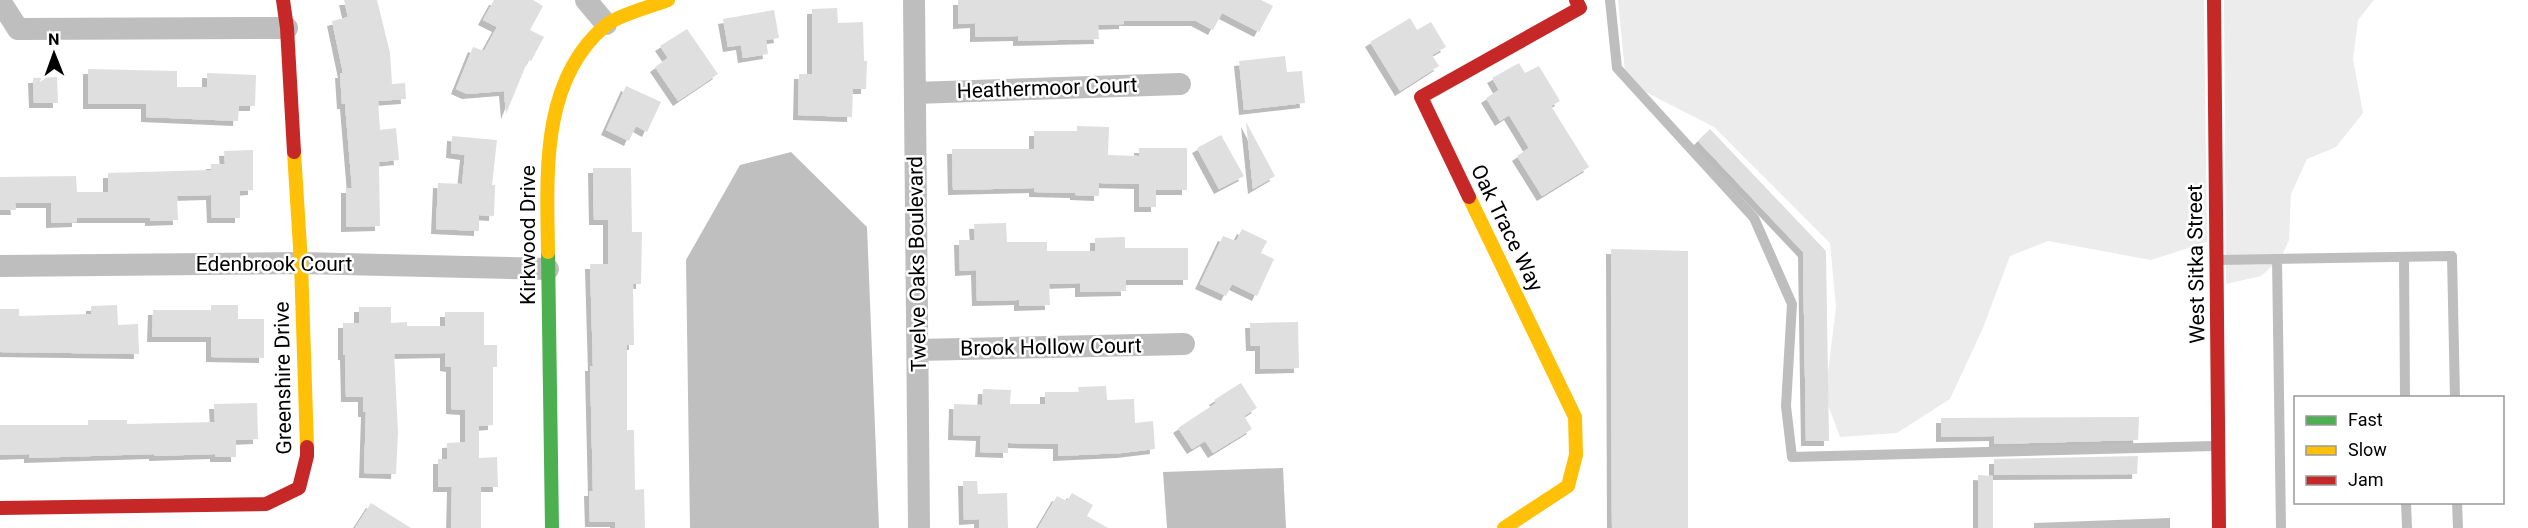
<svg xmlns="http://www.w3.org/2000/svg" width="2528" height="528" font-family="Roboto,sans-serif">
	<defs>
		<filter id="shadow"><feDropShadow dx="-5" dy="5" stdDeviation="0" flood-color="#0004"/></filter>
	</defs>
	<rect width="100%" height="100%" fill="#fff"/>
	<!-- green -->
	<path fill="#ececec" d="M1618,0H2204L2207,242L2151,260L2048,241L2010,256L1983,328L1950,399L1897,433L1840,437L1825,397L1836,307L1830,243L1714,127L1626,82Z
		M2224,0H2374L2358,20L2353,59L2363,113L2336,147L2307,159L2291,194L2289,240L2281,258L2261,276L2226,284Z"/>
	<!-- water -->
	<path fill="#bfbfbf" d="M791,152L867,227L879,528H690L686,260L740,165Z
		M1283,468L1286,528H1167L1163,472Z
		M2170,518V528H2034V523Z"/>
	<!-- building -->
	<path fill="#dfdfdf" filter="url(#shadow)" d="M344,0H377L390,53L392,84L405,83L406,99L378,101L380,130L396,128L399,160L379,162L380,226L346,227V188H352L345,104H342L340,73H343L332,21L348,17Z
		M494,0H533L543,6L530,30L544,37L531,61L528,60L506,114L504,91L467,94L456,89L473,47L484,51L497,27L483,20Z
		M958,0H1261L1273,6L1259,32L1222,13L1213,30L1196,21H1124V24L1098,25L1099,39L1018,41V36L975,37V23L958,24Z
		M837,8L838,23L863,22L864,61H867L866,89H853L852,117L798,115L799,74H812V9Z
		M774,10L779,38L766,40L768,54L743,58L741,45L728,47L723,19Z
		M1410,18L1417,30L1431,22L1446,47L1432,55L1439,66L1400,91L1370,42Z
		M687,29L718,74L678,101L655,67L668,58L660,46Z
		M1285,56L1287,72L1302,71L1305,103L1244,110L1239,61Z
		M1519,63L1525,73L1539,66L1560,101L1551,106L1589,167L1542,196L1517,156L1529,148L1509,115L1500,121L1486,98L1499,90L1492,78Z
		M88,69L177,71V87H207V73L256,75L255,106H239L238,121L146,117V104H88Z
		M57,77L58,103H34L33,78Z
		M626,86L661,102L647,132L636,126L629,141L606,130Z
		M1246,122L1275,176L1253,189Z
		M1077,126L1109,127L1108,155L1139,156V148H1187V190H1156V207H1139V184L1099,183V196L1075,195V193L1034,192V188L953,190L952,149H1034V131H1077Z
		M1710,129L1826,251L1829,441H1806L1803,252L1698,141Z
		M1221,135L1244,176L1219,189L1197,148Z
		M452,136L497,140L492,185H495L494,216L479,215V231L436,229L438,183L462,184L465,155L451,153Z
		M253,150V190L240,191V218H212L211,195L177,196L178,220L150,221V218H77V222L51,223V203H15L16,210H0V177L76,176L77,192H108V173L211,170V164H225L224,151Z
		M593,168H631L632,232H642L641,284H633L634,345H627V430H634L635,490L644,489L645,528H615V522H590L589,491H593L590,366H593L590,264H608V220H594Z
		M1006,223L1007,242H1047V251H1095V238L1125,237V248H1188V280H1126V291L1080,292V283L1049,284L1050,305L1019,306V300L977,301L976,270L960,271L959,240H975L974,224Z
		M1242,229L1267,241L1261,253L1274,259L1257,296L1232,284L1226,296L1200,284L1223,236L1236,241Z
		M1611,249L1688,251V528H1612Z
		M117,305L118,325L138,324L139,354L0,352V309H19V316L91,314V306Z
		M211,305H238V319H264V358L211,357V337H152L153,310H211Z
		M359,307H391V323L407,322V326H445V312H484V345H497V367H493V425L479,426V458L497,457L498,487H481V528H451L452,487H438V459H447V443L465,442V410L451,409V367L445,366V353L394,354L398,432L396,474L364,473L366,412H363V397H346L345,355H343V323H359Z
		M1298,322L1299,368L1260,369V346H1251L1250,323Z
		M1241,383L1257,408L1244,416L1252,429L1213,453L1205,441L1192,449L1178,428L1216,403L1214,400Z
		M1106,386L1107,400L1134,399L1135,423L1153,421L1155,449L1122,453L1058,456V444L1008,443V453L980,452L981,436L953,435L954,404L982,405L983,389L1011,390L1010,404H1045V392H1079L1078,387Z
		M257,403L258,439L236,440V457H215V454L154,456V454L29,458V454L0,455V425H88V420H127V424L215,422L214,404Z
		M2139,417L2138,440L1994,444V436L1941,437V418Z
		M2138,456L2137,474L1994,475V459Z
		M1978,475L1993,476V528H1978Z
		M963,481H977L978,494L1007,493L1008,528H979V519L964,520Z
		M1072,493L1093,505L1087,516L1108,528H1038L1057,496L1067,501Z
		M371,503L411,528H355Z"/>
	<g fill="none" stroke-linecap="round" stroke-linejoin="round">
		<!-- lane -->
		<path stroke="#bebebe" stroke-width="10" d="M1610,0L1617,68L1754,218L1792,304L1786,406L1792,457L2215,446
			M2404,257L2405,398
			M2277,259L2281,528
			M2220,260L2452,256L2455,398
			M2406,502L2407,528
			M2457,502L2458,528"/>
		<!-- street -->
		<path stroke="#bebebe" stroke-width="22" d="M586,0L606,24
			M914,0L919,528
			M0,1L18,29L287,28
			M915,93L1180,84
			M0,266L301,263L548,269
			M918,350L1184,344"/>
		<!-- fast -->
		<path stroke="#4caf50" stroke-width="14" d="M548,252L552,528"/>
		<!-- slow -->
		<path stroke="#ffc107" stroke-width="14" d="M294,152L301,263L307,447
			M1469,197L1575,417L1576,455L1568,486L1504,528
			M548,252C547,175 540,81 605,26C615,16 653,6 668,0"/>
		<!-- jam -->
		<path stroke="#c62828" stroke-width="14" d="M283,0L287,28L294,152
			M2214,0L2219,528
			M1469,197L1421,97L1580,8L1576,0
			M0,508L266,504L299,488L307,456V447"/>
	</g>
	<g text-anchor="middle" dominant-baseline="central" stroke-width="5" stroke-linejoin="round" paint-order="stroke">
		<!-- street labels -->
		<g font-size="21" fill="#000" stroke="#fff">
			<text transform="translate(1047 88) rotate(-2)">Heathermoor Court</text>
			<text transform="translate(1507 228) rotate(64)">Oak Trace Way</text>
			<text transform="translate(528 235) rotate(-90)">Kirkwood Drive</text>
			<text x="274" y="264">Edenbrook Court</text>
			<text transform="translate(917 264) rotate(-91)">Twelve Oaks Boulevard</text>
			<text transform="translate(2196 264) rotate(-91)">West Sitka Street</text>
			<text transform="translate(1051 347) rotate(-1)">Brook Hollow Court</text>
			<text transform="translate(283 378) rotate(-91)">Greenshire Drive</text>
		</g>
	</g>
	<!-- legend -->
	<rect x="2294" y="396" width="210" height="108" fill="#ffffff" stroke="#999999" stroke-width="1.5"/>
	<rect x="2306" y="416" width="30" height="9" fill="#4caf50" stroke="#999999" stroke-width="1.5"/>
	<text x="2348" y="426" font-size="18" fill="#000000">Fast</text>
	<rect x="2306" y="446" width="30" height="9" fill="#ffc107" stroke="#999999" stroke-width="1.5"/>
	<text x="2348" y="456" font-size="18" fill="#000000">Slow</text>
	<rect x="2306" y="476" width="30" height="9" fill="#c62828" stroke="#999999" stroke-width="1.5"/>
	<text x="2348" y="486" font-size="18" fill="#000000">Jam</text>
	<!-- north arrow -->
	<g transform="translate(54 54) rotate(359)" stroke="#ffffff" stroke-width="4.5" paint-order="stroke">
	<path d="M0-4.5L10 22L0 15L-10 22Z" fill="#000000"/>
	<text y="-9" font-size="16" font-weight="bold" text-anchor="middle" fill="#000000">N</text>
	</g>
</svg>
